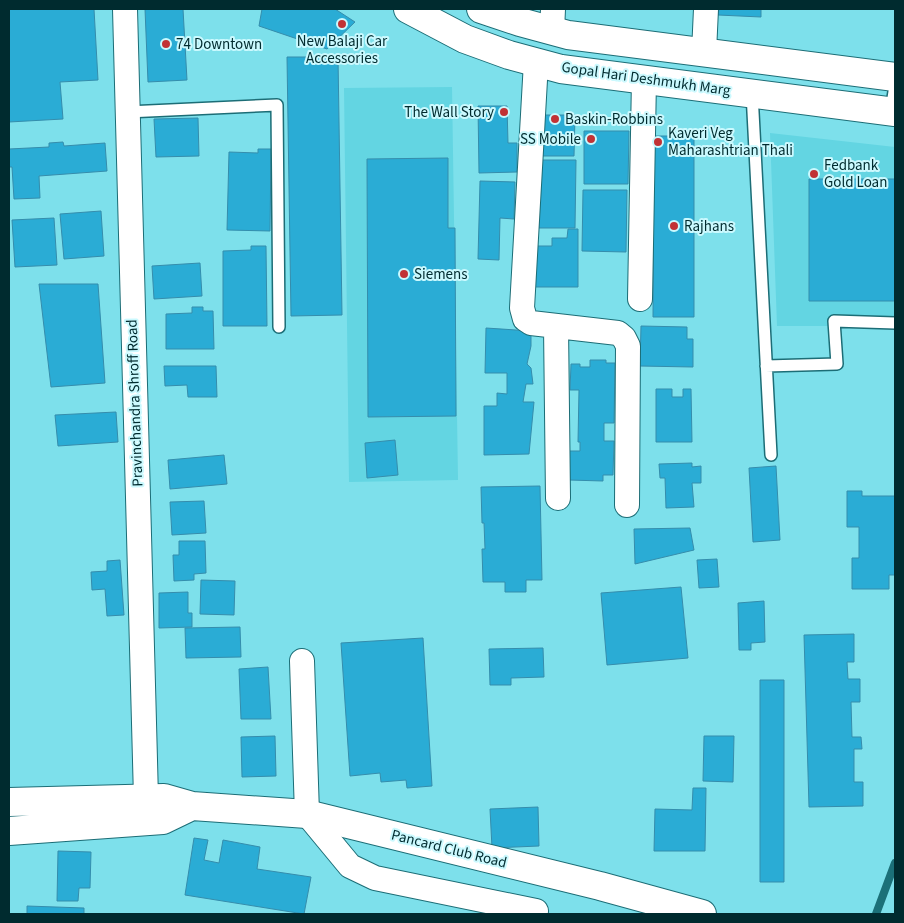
<svg xmlns="http://www.w3.org/2000/svg" width="904" height="923" font-family="'Source Sans 3',sans-serif">
	<rect width="100%" height="100%" fill="#7de0eb"/>
	<!-- built -->
	<path fill="#63d5e2" d="M452,87L458,480L349,482L344,88Z
		M770,133L895,147V326H777Z"/>
	<g fill="none" stroke-linecap="round" stroke-linejoin="round">
		<!-- stream -->
		<path stroke="#1b7078" stroke-width="8" d="M876,914L895,863"/>
	</g>
	<!-- building -->
	<path fill="#2aacd5" stroke="#358dac" d="M9,9H94L98,80L60,82L63,119L9,122Z
		M145,9H183L187,80L148,82Z
		M262,9H335L355,22L327,49L259,26Z
		M719,9H761V17L718,15Z
		M287,57H338L342,315L291,316Z
		M478,106H507L508,143H517V172L479,173Z
		M536,115H575L574,156H535Z
		M198,118L199,156L156,157L154,119Z
		M584,131H629L628,184H584Z
		M654,136H694V317H653Z
		M63,142L64,146L105,143L107,171L39,176L40,198L14,199L12,167H9V149L49,147V143Z
		M258,149H271L270,231L227,230L229,152L258,153Z
		M448,158V228H455L456,416L368,417L367,159Z
		M537,160H576L575,228H537Z
		M809,179H895V301H809Z
		M480,181L515,182L514,219L500,218L499,260L478,259Z
		M583,190H627L626,252L582,251Z
		M101,211L104,256L64,259L60,214Z
		M54,218L57,265L15,267L12,220Z
		M568,229H578V287H535L536,246H552V238H567Z
		M251,246H266L267,326H223V251L251,250Z
		M200,263L202,296L154,299L152,266Z
		M39,284H98L105,383L51,387Z
		M192,307H203V311H213L214,349H166V314L192,313Z
		M641,326L687,327V339H693V367L640,366Z
		M486,328L531,331V346L527,364L531,368L533,384H526L523,402H534L529,454L484,455V406H497V393L507,394V373H485Z
		M590,360H606V363H615L614,423H604V441H614L613,475H603V481L569,480V451H580V442H578L579,390H570L571,364H580V367H590Z
		M164,366H216L217,397H188L187,385L165,386Z
		M656,389H672V397H683V389H691L692,442H656Z
		M116,412L118,442L58,446L55,415Z
		M395,440L398,475L367,478L365,443Z
		M224,455L227,484L170,489L168,460Z
		M692,463V467L701,466V483H692L694,507L666,508L665,478H660L659,464Z
		M776,466L780,540L753,542L749,468Z
		M540,486L542,580H526V592H505V582H483L482,549H485L484,523H482L481,487Z
		M847,491H862V496H895V575H889V589H852V558H859V527H847Z
		M204,501L206,533L172,535L170,502Z
		M690,528L694,550L635,564L634,529Z
		M179,541H205L206,573L194,574V580L174,581L173,555H179Z
		M717,559L719,587L699,588L697,560Z
		M120,560L124,615L107,616L105,589L92,590L91,572L107,571V561Z
		M201,580L235,581L234,615L200,614Z
		M681,587L688,658L607,665L601,593Z
		M188,592V613H192V627L159,628V593Z
		M764,601L765,642L751,643V650H739L738,603Z
		M240,627L241,657L186,658L185,628Z
		M854,634V662H847L848,679H860V702H851L852,737H861L862,749H854V782H863V806L809,807L804,635Z
		M423,638L432,786L407,788L406,780L381,782L380,773L350,776L341,643Z
		M543,648L544,677L511,678V685H490L489,649Z
		M268,667L271,719H241L239,669Z
		M760,680H784V882H760Z
		M275,736L276,776L242,777L241,737Z
		M704,736H734L733,782L703,781Z
		M693,788H706L705,851H654L655,809L692,810Z
		M538,807L539,846L492,848L490,809Z
		M194,838L208,840L204,860L219,863L223,840L260,847L257,869L311,877L304,914L185,895Z
		M58,851L91,852L90,888H79L78,901H57Z
		M27,906L84,908V914H27Z"/>
	<g fill="none" stroke-linecap="round" stroke-linejoin="round">
		<defs>
			<path id="lane" d="M752,93L771,455
				M891,111L895,85
				M127,112L277,105L279,327
				M766,366L837,364L834,321L895,323"/>
			<path id="street" d="M125,9L146,798
				M552,31L553,9
				M704,52L706,9
				M536,62L522,308L525,319L531,323L618,333L624,338L628,346L627,505
				M640,299L644,79
				M556,326L558,498
				M302,661L307,814L350,866L375,878L536,911"/>
			<path id="secondary" d="M9,802L164,798L192,806L307,814L600,886L702,914
				M9,831L163,820L192,806"/>
			<path id="primary" d="M408,9L465,39L509,55L561,69L895,112
				M481,9L520,22L568,35L895,77"/>
		</defs>
		<!-- lane casing -->
		<use href="#lane" stroke="#1c6d76" stroke-width="14"/>
		<!-- street casing -->
		<use href="#street" stroke="#1c6d76" stroke-width="26"/>
		<!-- secondary casing -->
		<use href="#secondary" stroke="#1c6d76" stroke-width="30"/>
		<!-- primary casing -->
		<use href="#primary" stroke="#1c6d76" stroke-width="30"/>
		<!-- lane -->
		<use href="#lane" stroke="#fff" stroke-width="11"/>
		<!-- street -->
		<use href="#street" stroke="#fff" stroke-width="24"/>
		<!-- secondary -->
		<use href="#secondary" stroke="#fff" stroke-width="28"/>
		<!-- primary -->
		<use href="#primary" stroke="#fff" stroke-width="28"/>
	</g>
	<!-- markers -->
	<g fill="#c13235" stroke="#cbf9fe" stroke-width="2">
		<circle cx="342" cy="24" r="5"/>
		<circle cx="166" cy="44" r="5"/>
		<circle cx="504" cy="112" r="5"/>
		<circle cx="555" cy="119" r="5"/>
		<circle cx="591" cy="139" r="5"/>
		<circle cx="658" cy="142" r="5"/>
		<circle cx="814" cy="174" r="5"/>
		<circle cx="674" cy="226" r="5"/>
		<circle cx="404" cy="274" r="5"/>
	</g>
	<g text-anchor="middle" dominant-baseline="central" stroke-width="4" stroke-linejoin="round" paint-order="stroke">
		<!-- poi labels -->
		<g font-size="15" fill="#002b2f" stroke="#cbf9fe" text-anchor="start">
			<text x="342" y="41" text-anchor="middle">New Balaji Car<tspan x="342" dy="17">Accessories</tspan></text>
			<text x="176" y="44">74 Downtown</text>
			<text x="494" y="112" text-anchor="end">The Wall Story</text>
			<text x="565" y="119">Baskin-Robbins</text>
			<text x="668" y="133">Kaveri Veg<tspan x="668" dy="17">Maharashtrian Thali</tspan></text>
			<text x="581" y="139" text-anchor="end">SS Mobile</text>
			<text x="824" y="165">Fedbank<tspan x="824" dy="17">Gold Loan</tspan></text>
			<text x="684" y="226">Rajhans</text>
			<text x="414" y="274">Siemens</text>
		</g>
		<!-- street labels -->
		<g font-size="15" fill="#002b2f" stroke="#cbf9fe">
			<text transform="translate(646 79) rotate(8)">Gopal Hari Deshmukh Marg</text>
			<text transform="translate(135 403) rotate(-92)">Pravinchandra Shroff Road</text>
			<text transform="translate(449 849) rotate(14)">Pancard Club Road</text>
		</g>
	</g>
	<!-- border -->
	<rect width="904" height="923" fill="none" stroke="#002b2f" stroke-width="20"/>
</svg>
